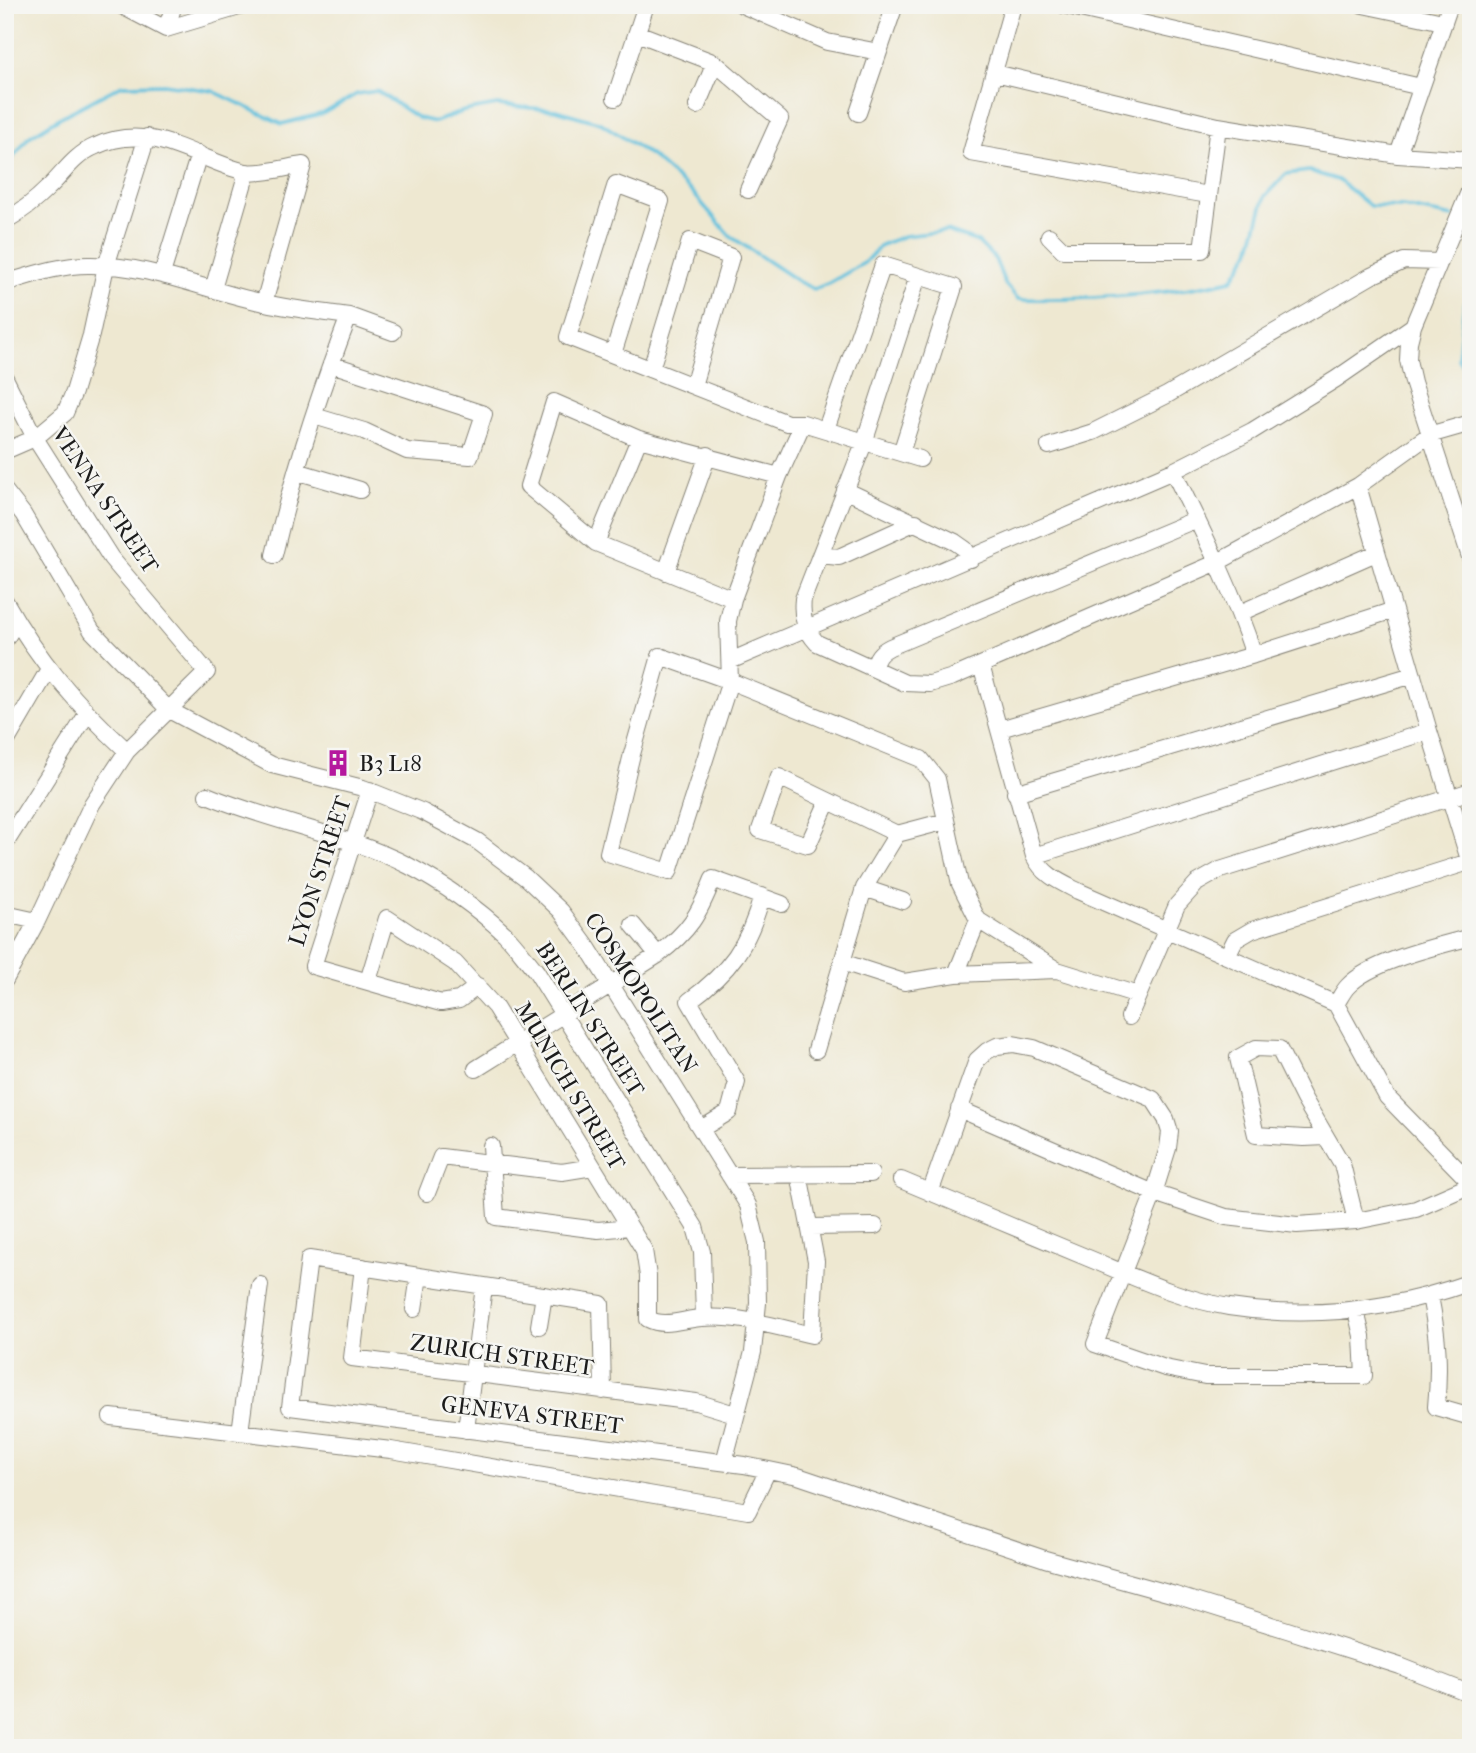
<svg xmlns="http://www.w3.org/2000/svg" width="1476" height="1753" font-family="'IM FELL French Canon',serif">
	<rect width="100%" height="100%" fill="#f6f6f2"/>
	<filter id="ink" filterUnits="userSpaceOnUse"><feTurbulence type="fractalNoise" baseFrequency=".0143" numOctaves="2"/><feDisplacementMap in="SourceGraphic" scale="14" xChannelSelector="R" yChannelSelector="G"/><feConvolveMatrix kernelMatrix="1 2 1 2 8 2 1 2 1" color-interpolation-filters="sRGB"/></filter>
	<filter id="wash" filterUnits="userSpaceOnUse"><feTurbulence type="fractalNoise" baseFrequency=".00686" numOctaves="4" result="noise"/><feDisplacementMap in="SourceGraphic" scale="28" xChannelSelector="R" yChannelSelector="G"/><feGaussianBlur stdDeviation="1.57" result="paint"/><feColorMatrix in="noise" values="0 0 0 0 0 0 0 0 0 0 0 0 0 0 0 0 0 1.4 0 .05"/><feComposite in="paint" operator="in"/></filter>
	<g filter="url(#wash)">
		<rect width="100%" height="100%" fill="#eee8d1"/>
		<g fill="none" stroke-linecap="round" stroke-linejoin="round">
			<!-- stream -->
			<path stroke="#60c1de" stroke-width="3.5" d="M5,203L10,195L8,164L29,137L59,118L122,85L164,84L213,91L282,124L324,113L357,94L377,91L418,118L435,122L464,111L497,105L556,110L601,123L650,155L693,193L730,236L799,282L814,289L829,283L864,263L881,245L904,236L947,231L978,242L995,259L1005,284L1018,299C1089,300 1163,296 1232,280L1250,251L1265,196L1286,174L1309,171L1338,180L1370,206L1403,207L1453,217
				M1471,284L1464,306L1458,359L1466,369L1471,371"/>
		</g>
	</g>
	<g filter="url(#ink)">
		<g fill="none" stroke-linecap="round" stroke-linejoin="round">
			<defs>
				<path id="minor" d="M120,5L166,29L246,5
					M742,5L827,42L879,52
					M1013,5L971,153L1208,195
					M1063,5L1421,87
					M1363,5L1443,22
					M166,29L174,5
					M637,33L715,63L780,119L748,190
					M995,73L1218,126L1398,155L1471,160
					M615,98L646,5
					M697,106L715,63
					M858,113L895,5
					M1398,155L1450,5
					M1471,187L1413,326L1409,342L1408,360L1413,382L1471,560
					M5,221C21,212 35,201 48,188C64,173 74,155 96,146C152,121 192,158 245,172C258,175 288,167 303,165L264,303
					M1049,236L1063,250H1202L1218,126
					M162,274L199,154
					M918,276L864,443L803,599C801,617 805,630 817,643L905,683L930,684L953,677L1218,562L1358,486L1429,435L1471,423
					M5,283C32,275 60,265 88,265C150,264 206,291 265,303C292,309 321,312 349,316C319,394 293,474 274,555
					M213,289L247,172
					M349,316L393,332
					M613,354L661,201L616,184L568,337L787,423H803L920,459
					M651,369L690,241L731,257L693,386
					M5,378L35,438L111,558L207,672L127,751L92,804L37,921L5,980
					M314,416L364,431L407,451L470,456L484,414L331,364
					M803,423L779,476L733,599L728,621L730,681L669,872L608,853L632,754L660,656L730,681L921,759L937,779L960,884L978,920L1057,970L1138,995
					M826,429L883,265L954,287L901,453
					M1049,446L1093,432L1167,395L1371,276L1404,261L1440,262
					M5,451L35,438L65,413L74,392L91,335L106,266L147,137
					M296,471L360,490
					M1173,471C1203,532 1233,591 1254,655
					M1358,486L1429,731L1471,866
					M845,490L955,542L965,549L971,559
					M5,491L23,514L92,631L169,710L272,765L363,788L423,812L477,841L526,878L561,911L588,948L748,1205L757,1242L758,1303L753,1352L724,1462
					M596,543L639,439
					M820,555L839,557L916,522
					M666,572L708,455
					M733,599L596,543L528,486L554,402L639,439L779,476
					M5,601C38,660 77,705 127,751
					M1240,613L1376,553
					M5,640L17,621
					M730,661L1173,471L1252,431L1336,379L1413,326
					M981,665L1034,856C1043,875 1060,882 1078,891L1336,1004L1387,1097L1471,1183
					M874,668C876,657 880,652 890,647L1197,519
					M1000,729L1254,655L1394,610
					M5,744L49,669
					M370,790L313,966L441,1003L459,1000L478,986
					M1015,793L1413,675
					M207,795C271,822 347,834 409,866C443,884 477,908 505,934C516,945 526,959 536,971L695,1227L702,1252L704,1317
					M828,801L808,845L760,830L779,777L897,834L946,821
					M5,844L87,714
					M1034,856L1429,731
					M864,888L903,901
					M5,914L37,921
					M633,925L658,955
					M1227,956L1235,940L1252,930L1469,862
					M842,962L904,982L956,974L1056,970
					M956,974L978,920
					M368,981L387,918L455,963L495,1007L644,1250L648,1276V1319C665,1328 683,1319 702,1318C738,1315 777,1327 812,1335L816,1261L799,1174
					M1336,1004C1340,998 1343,991 1348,986C1371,961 1438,946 1471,937
					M1129,1017L1177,905L1197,883L1220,870L1471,791
					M816,1050L864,888L897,834
					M476,1069L658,955C690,930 698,916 713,879L782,904
					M959,1109L1154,1193L1226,1217L1297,1225L1356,1221L1416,1209L1471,1185
					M701,1129L729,1112L737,1082L689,1001C729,972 749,945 762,896
					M1326,1137L1304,1138L1256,1135L1238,1058L1256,1048L1279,1049L1304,1099L1342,1164L1356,1221
					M491,1146L496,1217L598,1230L630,1227
					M729,1175L871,1174
					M901,1180C963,1206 1026,1232 1088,1258C1134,1277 1180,1299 1229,1307C1312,1320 1392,1310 1471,1282
					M427,1193L441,1157L562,1172L593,1167
					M930,1193L977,1060L987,1051L997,1046L1013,1044L1034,1048L1153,1099L1166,1119L1170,1132L1168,1148L1154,1193L1095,1344L1165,1368L1205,1376H1364L1362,1336L1356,1311
					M811,1227L875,1226
					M363,1267L352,1358L696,1402L735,1414
					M1430,1296C1438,1336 1440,1367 1436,1407L1471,1417
					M414,1309L419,1276
					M539,1326L544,1295
					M603,1391L601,1304L309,1259L290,1407L744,1465L798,1476L1045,1559L1175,1595L1284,1629L1400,1666L1471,1694
					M111,1417L391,1450L748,1511L768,1470
					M466,1430L484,1286
					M240,1432L260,1285
					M1469,1748L1471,1745"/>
			</defs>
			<!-- minor casing -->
			<use href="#minor" stroke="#858276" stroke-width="18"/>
			<!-- minor -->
			<use href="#minor" stroke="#fff" stroke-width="16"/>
		</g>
	</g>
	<!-- icons -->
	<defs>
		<symbol id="building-bare" viewBox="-9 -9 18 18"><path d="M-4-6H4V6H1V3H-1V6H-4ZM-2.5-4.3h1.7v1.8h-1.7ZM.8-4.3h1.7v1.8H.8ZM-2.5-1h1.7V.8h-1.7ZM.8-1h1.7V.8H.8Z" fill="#b5179e" stroke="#f6f6f2" stroke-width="2.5" paint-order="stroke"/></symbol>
	</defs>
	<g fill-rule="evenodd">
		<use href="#building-bare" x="319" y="744" width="38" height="38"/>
	</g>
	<g text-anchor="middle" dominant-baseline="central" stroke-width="5" stroke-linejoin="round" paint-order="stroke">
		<!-- street labels -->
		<g font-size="23" fill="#1c1c1c" stroke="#f6f6f2">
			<text transform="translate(105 500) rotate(56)">VENNA STREET</text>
			<text transform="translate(320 871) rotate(-72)">LYON STREET</text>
			<text transform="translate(641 993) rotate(57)">COSMOPOLITAN</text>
			<text transform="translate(590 1019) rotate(57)">BERLIN STREET</text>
			<text transform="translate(570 1086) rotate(59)">MUNICH STREET</text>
			<text transform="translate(502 1355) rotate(8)">ZURICH STREET</text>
			<text transform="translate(532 1415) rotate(7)">GENEVA STREET</text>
		</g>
		<!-- poi labels -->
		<g font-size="23" fill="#1c1c1c" stroke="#f6f6f2" text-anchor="start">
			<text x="359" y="763">B3 L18</text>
		</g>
	</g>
	<!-- margin -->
	<rect width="1476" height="1753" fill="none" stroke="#f6f6f2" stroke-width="28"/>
</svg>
